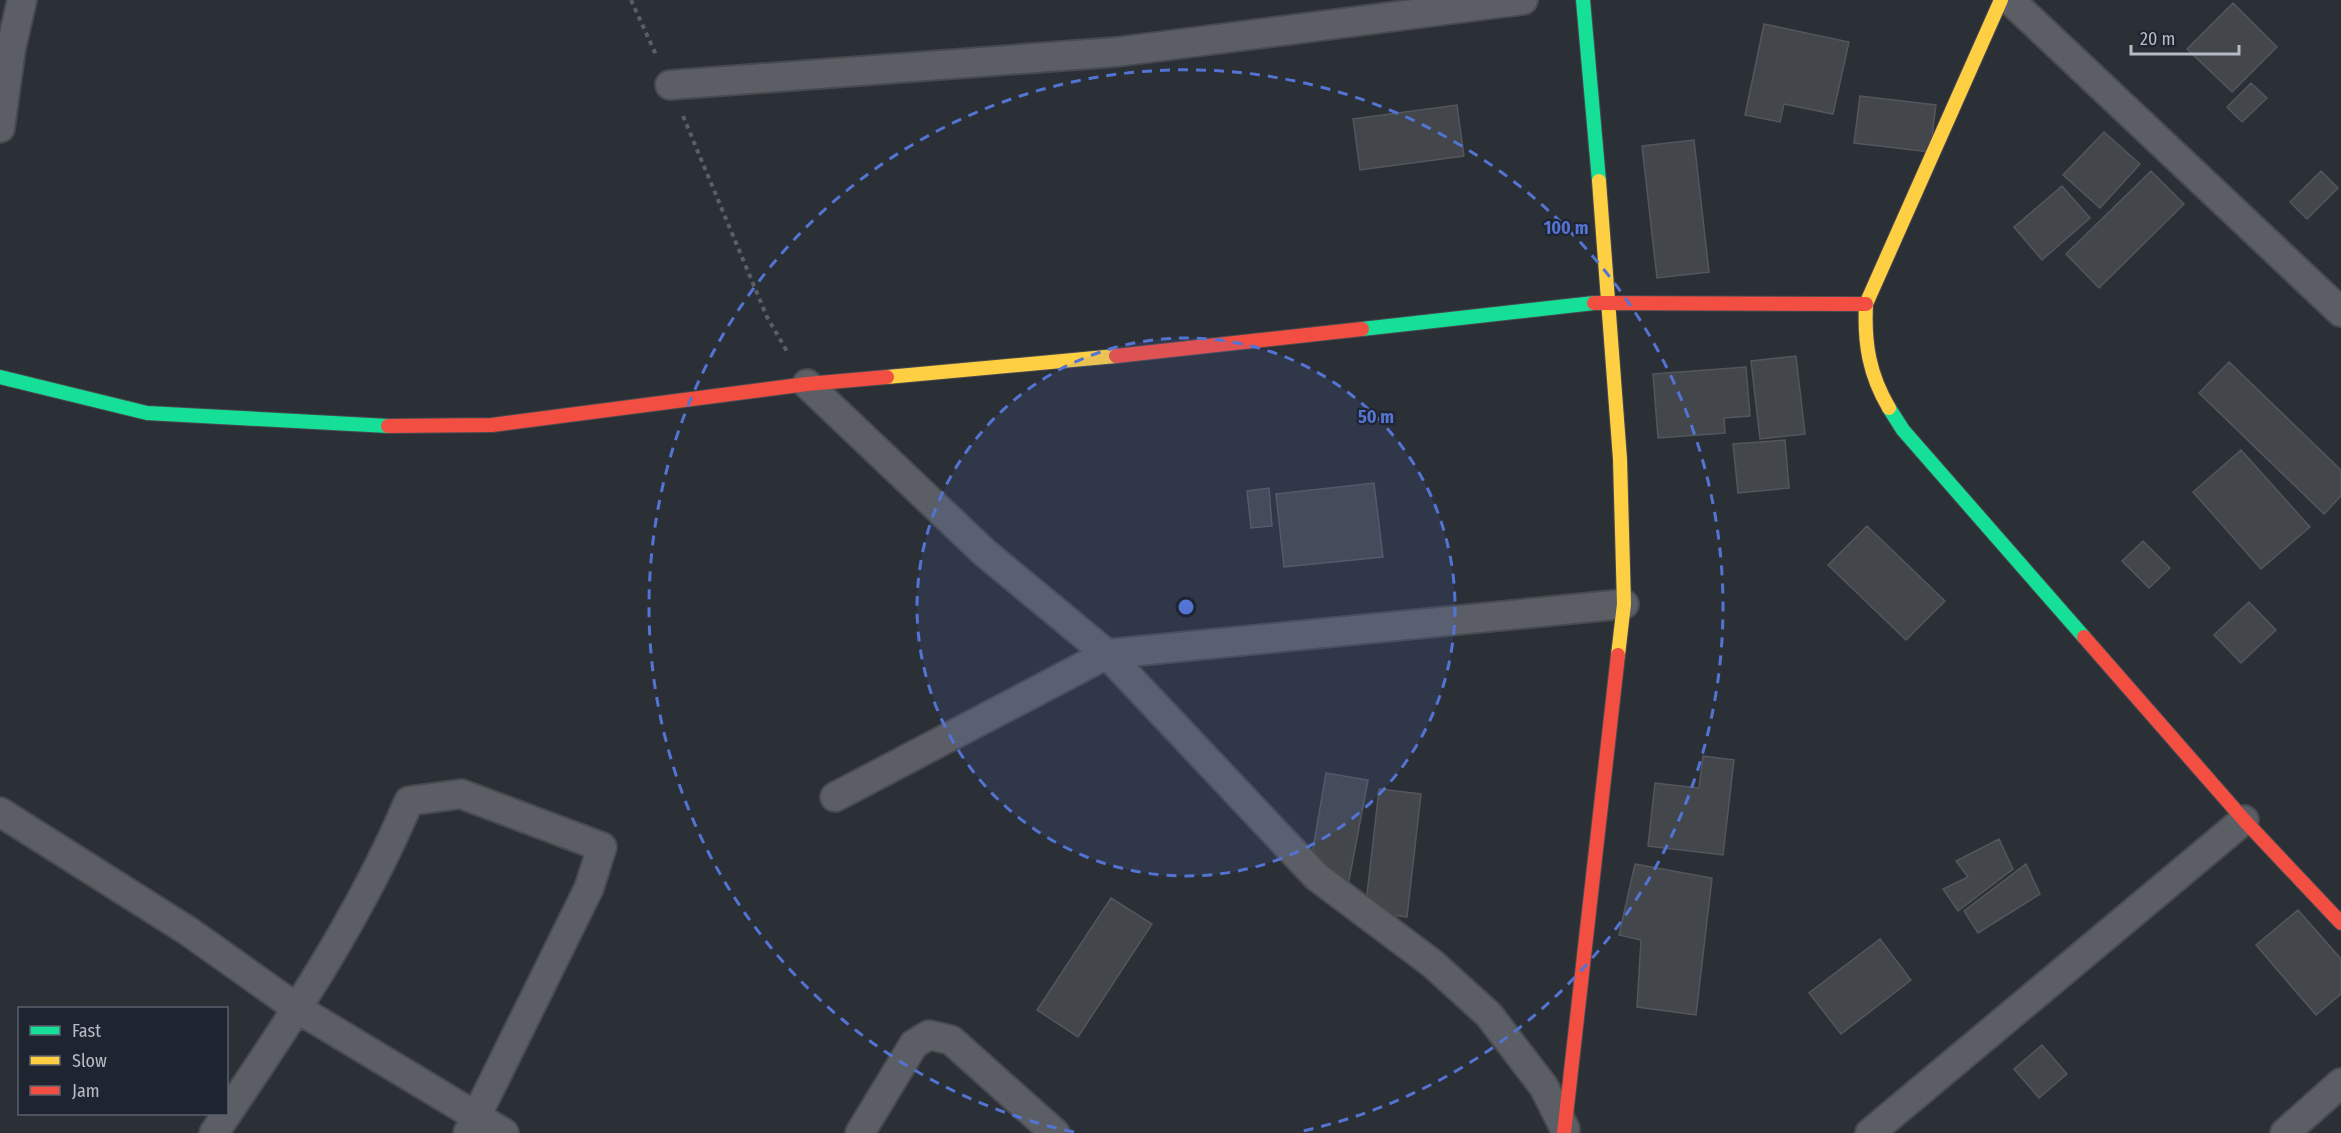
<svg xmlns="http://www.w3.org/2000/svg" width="2341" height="1133" font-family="'Fira Sans Condensed',sans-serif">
	<rect width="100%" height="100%" fill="#2b2f36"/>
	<!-- building -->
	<path fill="#43474c" stroke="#53575d" stroke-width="1.5" d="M2233,3L2277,47L2232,92L2187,49Z
		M1764,24L1849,42L1833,114L1784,104L1780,122L1745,115Z
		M2251,83L2267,98L2242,122L2227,107Z
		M1860,96L1936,105L1930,152L1854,143Z
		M1457,105L1464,156L1360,170L1353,119Z
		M2104,132L2140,164L2100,208L2063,175Z
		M1694,140L1709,272L1657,278L1642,146Z
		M2151,171L2184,204L2099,288L2066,254Z
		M2321,171L2338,188L2307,219L2290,202Z
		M2062,186L2090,218L2042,260L2014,227Z
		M1796,356L1805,434L1760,439L1751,361Z
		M2229,362L2341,470V496L2324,514L2199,393Z
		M1746,367L1750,416L1724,418L1725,433L1658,438L1653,374Z
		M1785,440L1789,488L1738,493L1733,444Z
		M2241,450L2310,527L2261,569L2193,492Z
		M1374,483L1383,557L1284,567L1276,494Z
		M1269,488L1272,526L1251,528L1247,491Z
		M1867,526L1945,601L1906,640L1828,565Z
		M2143,541L2170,568L2149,588L2122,561Z
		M2249,602L2276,630L2241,663L2214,635Z
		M1703,756L1734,760L1723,855L1648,846L1655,783L1699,788Z
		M1326,773L1368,780L1347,891L1311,860Z
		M1379,789L1421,794L1407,917L1365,912Z
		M1999,839L2013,869L1958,911L1943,889L1968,877L1956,861Z
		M1635,864L1712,878L1696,1015L1637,1007L1641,940L1619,935Z
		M2026,864L2040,894L1978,933L1964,911Z
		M1111,898L1152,924L1078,1037L1037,1010Z
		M2298,910L2341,959V994L2316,1015L2256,945Z
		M1880,939L1911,980L1841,1034L1809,993Z
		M2042,1045L2067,1074L2039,1098L2014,1069Z"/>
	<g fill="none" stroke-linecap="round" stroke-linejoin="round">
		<defs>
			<path id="street" d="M2010,0L2341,312
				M670,85L1116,52L1523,0
				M0,128L11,48L22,0
				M807,384L985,553L1107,654L1317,877L1433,964L1489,1015L1544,1087L1565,1129
				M835,797L1107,654L1624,604
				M0,812L188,931L298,1009L504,1133
				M214,1133C286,1027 359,920 409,801L461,794L602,847L589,888L468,1133
				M860,1133L914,1044L929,1035L951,1040L1055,1133
				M1870,1133L2244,820
				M2285,1133L2341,1083"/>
			<path id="fast" d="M1583,0L1599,181
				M1362,329L1594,303
				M0,377L147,413L388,426
				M1889,408L1903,430L2084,637"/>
			<path id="slow" d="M1599,181L1620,459L1624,604L1618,655
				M887,377L1116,356
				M1889,408C1869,374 1864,343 1866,304L2001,0"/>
			<path id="jam" d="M1594,303L1866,304
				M1116,356L1362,329
				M388,426L492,425L807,384L887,377
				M2084,637L2244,820L2341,923
				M1564,1133L1618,655"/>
		</defs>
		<!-- street casing -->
		<use href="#street" stroke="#474a4f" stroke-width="32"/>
		<!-- fast casing -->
		<use href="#fast" stroke="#474a4f" stroke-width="16"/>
		<!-- slow casing -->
		<use href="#slow" stroke="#474a4f" stroke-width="16"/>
		<!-- jam casing -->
		<use href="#jam" stroke="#474a4f" stroke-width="16"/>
		<!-- path -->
		<path stroke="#5b5e63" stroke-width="4" stroke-dasharray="4.5 4.5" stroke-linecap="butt" d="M631,0L657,57
			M683,116L767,317L788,353"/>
		<!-- street -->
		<use href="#street" stroke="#5b5e64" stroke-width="28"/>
		<!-- fast -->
		<use href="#fast" stroke="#16e098" stroke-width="14"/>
		<!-- slow -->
		<use href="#slow" stroke="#ffcf43" stroke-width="14"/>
		<!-- jam -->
		<use href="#jam" stroke="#f24e42" stroke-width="14"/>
	</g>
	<!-- distance rings -->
	<circle cx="1186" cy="607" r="269" fill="#5374d2" fill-opacity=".12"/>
	<g fill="none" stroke="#5374d2" stroke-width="3" stroke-dasharray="10 8">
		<circle cx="1186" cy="607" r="269"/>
		<path d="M1074 1132A537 537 0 1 1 1298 1132"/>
	</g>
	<circle cx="1186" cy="607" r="9" fill="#5374d2" stroke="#1f2530" stroke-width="3"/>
	<g font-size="18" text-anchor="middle" font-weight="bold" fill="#5374d2" stroke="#1f2530" stroke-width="4.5" stroke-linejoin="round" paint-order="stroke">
		<text x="1566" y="234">100 m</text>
		<text x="1376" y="423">50 m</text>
	</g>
	<!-- legend -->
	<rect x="18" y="1007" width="210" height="108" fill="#1f2530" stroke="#5b616c" stroke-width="1.5"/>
	<rect x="30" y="1026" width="30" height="9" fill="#16e098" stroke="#5b616c" stroke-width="1.5"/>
	<text x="72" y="1037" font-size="18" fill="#b6bbc6">Fast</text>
	<rect x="30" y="1056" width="30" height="9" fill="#ffcf43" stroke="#5b616c" stroke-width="1.5"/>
	<text x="72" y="1067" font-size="18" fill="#b6bbc6">Slow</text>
	<rect x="30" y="1086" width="30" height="9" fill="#f24e42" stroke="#5b616c" stroke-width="1.5"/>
	<text x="72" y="1097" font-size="18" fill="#b6bbc6">Jam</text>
	<!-- scale -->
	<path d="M2131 45v9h108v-9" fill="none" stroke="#b6bbc6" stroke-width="3"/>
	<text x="2140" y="45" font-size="18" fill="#b6bbc6" stroke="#1f2530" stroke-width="4.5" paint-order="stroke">20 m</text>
</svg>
